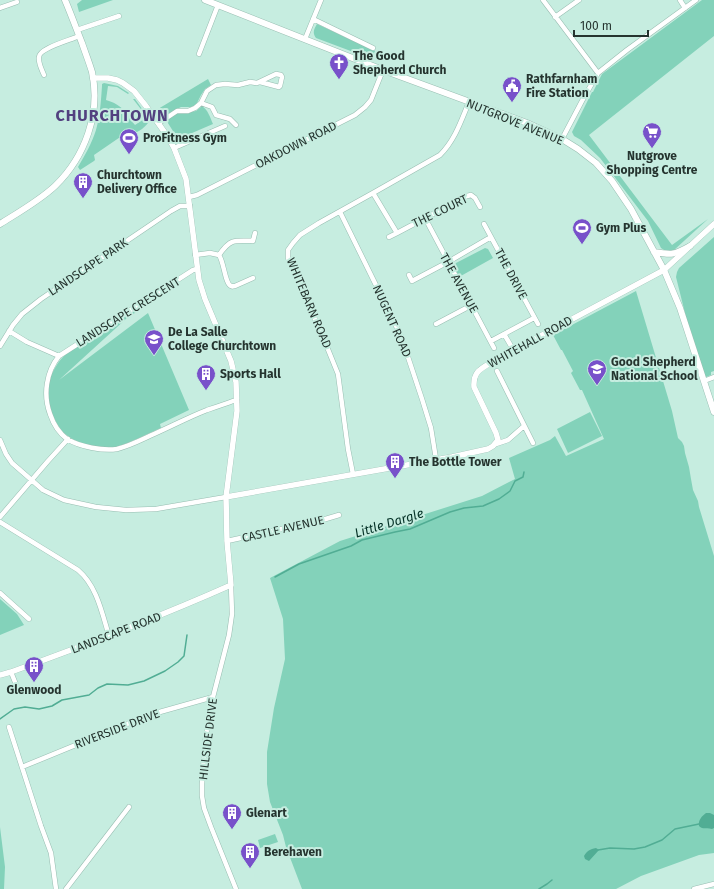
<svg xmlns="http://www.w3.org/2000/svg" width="714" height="889" font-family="'Fira Sans',sans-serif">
	<rect width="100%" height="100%" fill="#c6ede0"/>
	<!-- green -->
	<path fill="#83d2ba" d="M82,0H113L79,12L77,4Z
		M702,0H714V36L589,135L672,245L708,219L673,251L667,252L661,248L648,221L600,158L581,140L574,136L572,132L592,92H593L602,74Z
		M317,24L375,51L372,59L316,38C312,33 314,29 317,24Z
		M208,79L211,85L205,89L201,95L196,105L191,107H181L177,109L165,116H163L158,109Z
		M104,83L118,86L129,93L128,94L117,87L108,86L106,100C123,105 125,112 135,125L147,117L133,99H135L150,120C147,126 138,133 131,134L129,131L94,155L95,160L94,161L80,170L78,167C85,155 92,143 96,130C100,116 101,101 102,86V84Z
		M202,106C208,110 210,117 213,124L178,139L166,120L176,114L181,112H190L196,111Z
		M714,237V371L711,372V375L706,377H701L676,277L677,272L679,268Z
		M485,248L488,249L493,258L459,277L454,266L456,263Z
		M636,291L672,411L678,438L682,442L684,446L685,453L689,467L691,479L693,490L698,501L699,507L714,556V853L699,855L641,876L616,889H302L286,847L283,835L270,802L267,784V752L274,708L285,659L283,619L270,578L340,541L482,496L515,479L509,458L550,440L555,436L566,456L604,439L582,390H580L571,373L573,371L562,350H561L553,335Z
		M150,300L152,302L127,318L59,380L148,313L189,410L160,424L161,428C148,433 120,449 107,448C93,448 74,442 64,433C53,422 47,402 48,387C50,374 58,361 67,353Z
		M590,412L602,436L568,453L557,429Z
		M0,599L17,614L24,625L0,635Z
		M0,827L5,867L4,889H0Z
		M275,834L278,842L260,848L258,840Z"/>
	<!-- water -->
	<path fill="#51ad94" d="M706,813H710L714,815V828L712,829C707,827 703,830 699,826C698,820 702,816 706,813Z
		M596,848L599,850L589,861L585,859L584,856C587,851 590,849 596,848Z"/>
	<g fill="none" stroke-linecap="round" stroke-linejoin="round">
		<!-- stream -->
		<path stroke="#51ad94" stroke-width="1.5" d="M275,577L299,564L351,546L362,540L395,532L410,529L450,512L464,508L483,506L499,499L510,491L515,481L523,477L524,472
			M0,719L14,709L25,707L39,709L52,706L62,700L89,695L98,688L107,684L128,685L144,681L165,671L178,662L184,656L187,635
			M598,850L610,848L634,849L645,847L662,840L675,829L699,824
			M539,889L547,884L552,880"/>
		<defs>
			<path id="minor" d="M543,0L598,73
				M680,0L685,8
				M0,8L17,2
				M555,17L579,0
				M313,19L373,48
				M77,30L119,16
				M305,39L321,0
				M199,54L218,5
				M44,75C42,70 38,63 39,57C39,48 71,40 79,36
				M201,103L207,91L216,85L225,84L238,85L250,82L257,83L276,74L281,75L282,77L280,86L279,87L260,82
				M159,123L177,111H188L195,108L201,103L212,107L216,115L230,119L236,125
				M562,139L582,101L598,73L627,50L696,0
				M174,148L225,126
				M373,193L397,233L467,196L471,195L475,198L480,207
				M189,197L197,195L355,115L365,107L371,100L383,70
				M340,212L401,336L422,399L431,428L436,459
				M425,218L494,348
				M484,224L538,324
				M389,237L397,233
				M195,255L210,253L219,255C224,262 225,284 231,286C232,287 233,286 235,286L253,278
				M219,255C230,239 234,240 253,241L255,233
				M197,269L193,270L59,356C46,372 43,395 50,414C53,423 59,433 67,439C80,447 103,451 117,449C130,446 143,439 154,434C172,426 189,417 207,410C216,407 225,404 233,401H237
				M409,275L412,281L448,262L491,237
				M436,324L472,305
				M9,331L27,342L59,356
				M504,334L514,351
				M491,341L534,318
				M0,346L13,325L22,314L41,299L171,211L180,206H190
				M497,371L533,443
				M704,381L714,377
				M0,440L6,454L12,463L43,490L64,500L96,507L126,510L156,509L226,497
				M496,444L508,440L524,426
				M353,474L348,449L338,374L325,342L288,258V250L293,243L300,235L319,223L373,193L440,155C455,140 461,121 469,102
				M0,517L48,461L68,439
				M0,522L78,570C97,586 102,613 109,636
				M227,541L286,528L302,526L339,515
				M231,585L232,614L229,635L213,697L210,716L205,741L202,784V796L204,808L211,827L236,889
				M0,593L29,619
				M11,672L19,692
				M9,727L41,826L51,853L56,889
				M22,767L149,715L213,697
				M66,889L129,807
				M694,889L714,884"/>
			<path id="tertiary" d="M226,497L452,457L488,449L493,446L498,440L496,433L474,387C473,372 480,369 492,362L664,270L714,224
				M0,675L11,672C86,645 159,617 231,585L227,541L226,497L237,411L236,382L231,361L205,299L199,280L186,179L174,148L168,137L146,106L134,91L123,83L117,80L108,78H93"/>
			<path id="secondary" d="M205,0L383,70L527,123L562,139L578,149L596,163L612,181L631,209L664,270L680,308L714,412
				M0,224C19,212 39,201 55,186C85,157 101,113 92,72C89,62 85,52 82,43C76,28 71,14 65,0
				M654,252C672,255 674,255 690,246"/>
		</defs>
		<!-- minor casing -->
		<use href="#minor" stroke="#98bdb1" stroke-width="5.5"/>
		<!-- tertiary casing -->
		<use href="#tertiary" stroke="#98bdb1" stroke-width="6"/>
		<!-- secondary casing -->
		<use href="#secondary" stroke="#98bdb1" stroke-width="7"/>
		<!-- minor -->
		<use href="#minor" stroke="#fff" stroke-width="4.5"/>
		<!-- tertiary -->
		<use href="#tertiary" stroke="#fff" stroke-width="5.5"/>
		<!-- secondary -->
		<use href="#secondary" stroke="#fff" stroke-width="6"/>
	</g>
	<!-- icons -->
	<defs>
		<symbol id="church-pin" viewBox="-11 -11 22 30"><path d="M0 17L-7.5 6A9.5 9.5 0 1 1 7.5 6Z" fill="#7851ca" stroke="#c6ede0"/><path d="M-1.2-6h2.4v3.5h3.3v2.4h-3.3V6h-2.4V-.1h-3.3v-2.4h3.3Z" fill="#fff"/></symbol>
		<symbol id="civic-pin" viewBox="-11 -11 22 30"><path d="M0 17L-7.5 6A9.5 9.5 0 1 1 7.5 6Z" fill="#7851ca" stroke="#c6ede0"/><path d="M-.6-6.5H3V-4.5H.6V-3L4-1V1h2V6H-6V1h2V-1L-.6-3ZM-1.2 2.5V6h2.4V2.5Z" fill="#fff"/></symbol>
		<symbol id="supermarket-pin" viewBox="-11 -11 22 30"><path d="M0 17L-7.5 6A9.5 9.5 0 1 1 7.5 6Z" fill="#7851ca" stroke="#c6ede0"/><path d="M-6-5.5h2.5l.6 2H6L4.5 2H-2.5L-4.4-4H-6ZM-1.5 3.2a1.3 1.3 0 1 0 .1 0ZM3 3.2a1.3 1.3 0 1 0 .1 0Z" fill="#fff"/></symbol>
		<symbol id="stadium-pin" viewBox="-11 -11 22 30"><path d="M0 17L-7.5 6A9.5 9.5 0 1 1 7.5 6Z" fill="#7851ca" stroke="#c6ede0"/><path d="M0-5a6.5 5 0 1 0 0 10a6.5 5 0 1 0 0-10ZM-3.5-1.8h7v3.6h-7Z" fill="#fff"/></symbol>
		<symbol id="building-pin" viewBox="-11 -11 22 30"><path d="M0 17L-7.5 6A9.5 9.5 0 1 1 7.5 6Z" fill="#7851ca" stroke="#c6ede0"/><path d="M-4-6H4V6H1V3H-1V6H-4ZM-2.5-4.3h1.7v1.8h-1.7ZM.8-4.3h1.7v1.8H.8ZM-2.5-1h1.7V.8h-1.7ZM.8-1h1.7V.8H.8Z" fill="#fff"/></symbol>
		<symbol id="school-pin" viewBox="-11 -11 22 30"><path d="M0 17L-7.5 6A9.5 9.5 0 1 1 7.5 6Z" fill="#7851ca" stroke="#c6ede0"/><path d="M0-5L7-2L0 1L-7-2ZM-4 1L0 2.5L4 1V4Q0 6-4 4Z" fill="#fff"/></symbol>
	</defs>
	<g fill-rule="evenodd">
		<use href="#church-pin" x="328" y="52" width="22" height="30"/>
		<use href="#civic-pin" x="501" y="75" width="22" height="30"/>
		<use href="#supermarket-pin" x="641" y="121" width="22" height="30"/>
		<use href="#stadium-pin" x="118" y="127" width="22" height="30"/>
		<use href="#building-pin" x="72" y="171" width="22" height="30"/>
		<use href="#stadium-pin" x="571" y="217" width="22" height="30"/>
		<use href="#school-pin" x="143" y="328" width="22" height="30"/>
		<use href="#school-pin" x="586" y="358" width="22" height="30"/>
		<use href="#building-pin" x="195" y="363" width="22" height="30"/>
		<use href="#building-pin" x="384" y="451" width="22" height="30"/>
		<use href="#building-pin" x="23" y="655" width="22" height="30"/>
		<use href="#building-pin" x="221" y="802" width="22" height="30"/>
		<use href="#building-pin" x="239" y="841" width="22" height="30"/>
	</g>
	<g text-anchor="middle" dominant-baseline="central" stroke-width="4" stroke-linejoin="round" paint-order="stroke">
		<!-- poi labels -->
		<g font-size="12" font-weight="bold" fill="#25342f" stroke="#c6ede0" text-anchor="start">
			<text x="353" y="56">The Good<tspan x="353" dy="14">Shepherd Church</tspan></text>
			<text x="526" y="79">Rathfarnham<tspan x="526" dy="14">Fire Station</tspan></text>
			<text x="143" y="138">ProFitness Gym</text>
			<text x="652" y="156" text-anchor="middle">Nutgrove<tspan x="652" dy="14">Shopping Centre</tspan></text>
			<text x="97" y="175">Churchtown<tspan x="97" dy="14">Delivery Office</tspan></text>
			<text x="596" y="228">Gym Plus</text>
			<text x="168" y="332">De La Salle<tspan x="168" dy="14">College Churchtown</tspan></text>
			<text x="611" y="362">Good Shepherd<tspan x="611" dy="14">National School</tspan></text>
			<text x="220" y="374">Sports Hall</text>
			<text x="409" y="462">The Bottle Tower</text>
			<text x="34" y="690" text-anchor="middle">Glenwood</text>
			<text x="246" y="813">Glenart</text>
			<text x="264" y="852">Berehaven</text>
		</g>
		<!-- street labels -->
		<g font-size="12" fill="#25342f" stroke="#c6ede0">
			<text transform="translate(515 122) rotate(22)">NUTGROVE AVENUE</text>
			<text transform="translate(296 145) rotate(-27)">OAKDOWN ROAD</text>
			<text transform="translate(440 211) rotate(-26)">THE COURT</text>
			<text transform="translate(88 267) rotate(-34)">LANDSCAPE PARK</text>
			<text transform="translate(511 274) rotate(62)">THE DRIVE</text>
			<text transform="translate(459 283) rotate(61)">THE AVENUE</text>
			<text transform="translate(309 303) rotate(67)">WHITEBARN ROAD</text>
			<text transform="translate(128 312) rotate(-32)">LANDSCAPE CRESCENT</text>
			<text transform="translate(392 321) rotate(66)">NUGENT ROAD</text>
			<text transform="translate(530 342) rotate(-29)">WHITEHALL ROAD</text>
			<text transform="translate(283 529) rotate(-13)">CASTLE AVENUE</text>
			<text transform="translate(116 633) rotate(-21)">LANDSCAPE ROAD</text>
			<text transform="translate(117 729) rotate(-21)">RIVERSIDE DRIVE</text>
			<text transform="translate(208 739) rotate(-83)">HILLSIDE DRIVE</text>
		</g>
		<!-- water labels -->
		<g font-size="13" font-style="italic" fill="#053227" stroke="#c6ede0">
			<text transform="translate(389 523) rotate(-17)">Little Dargle</text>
		</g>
		<!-- district labels -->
		<g font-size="16" font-weight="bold" letter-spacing="1" fill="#52417f" stroke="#c6ede0">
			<text x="112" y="115">CHURCHTOWN</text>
		</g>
	</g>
	<!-- scale -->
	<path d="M574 30v6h74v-6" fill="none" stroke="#25342f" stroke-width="2"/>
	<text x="580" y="30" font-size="12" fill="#25342f" stroke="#c6ede0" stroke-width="3" paint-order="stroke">100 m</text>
</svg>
